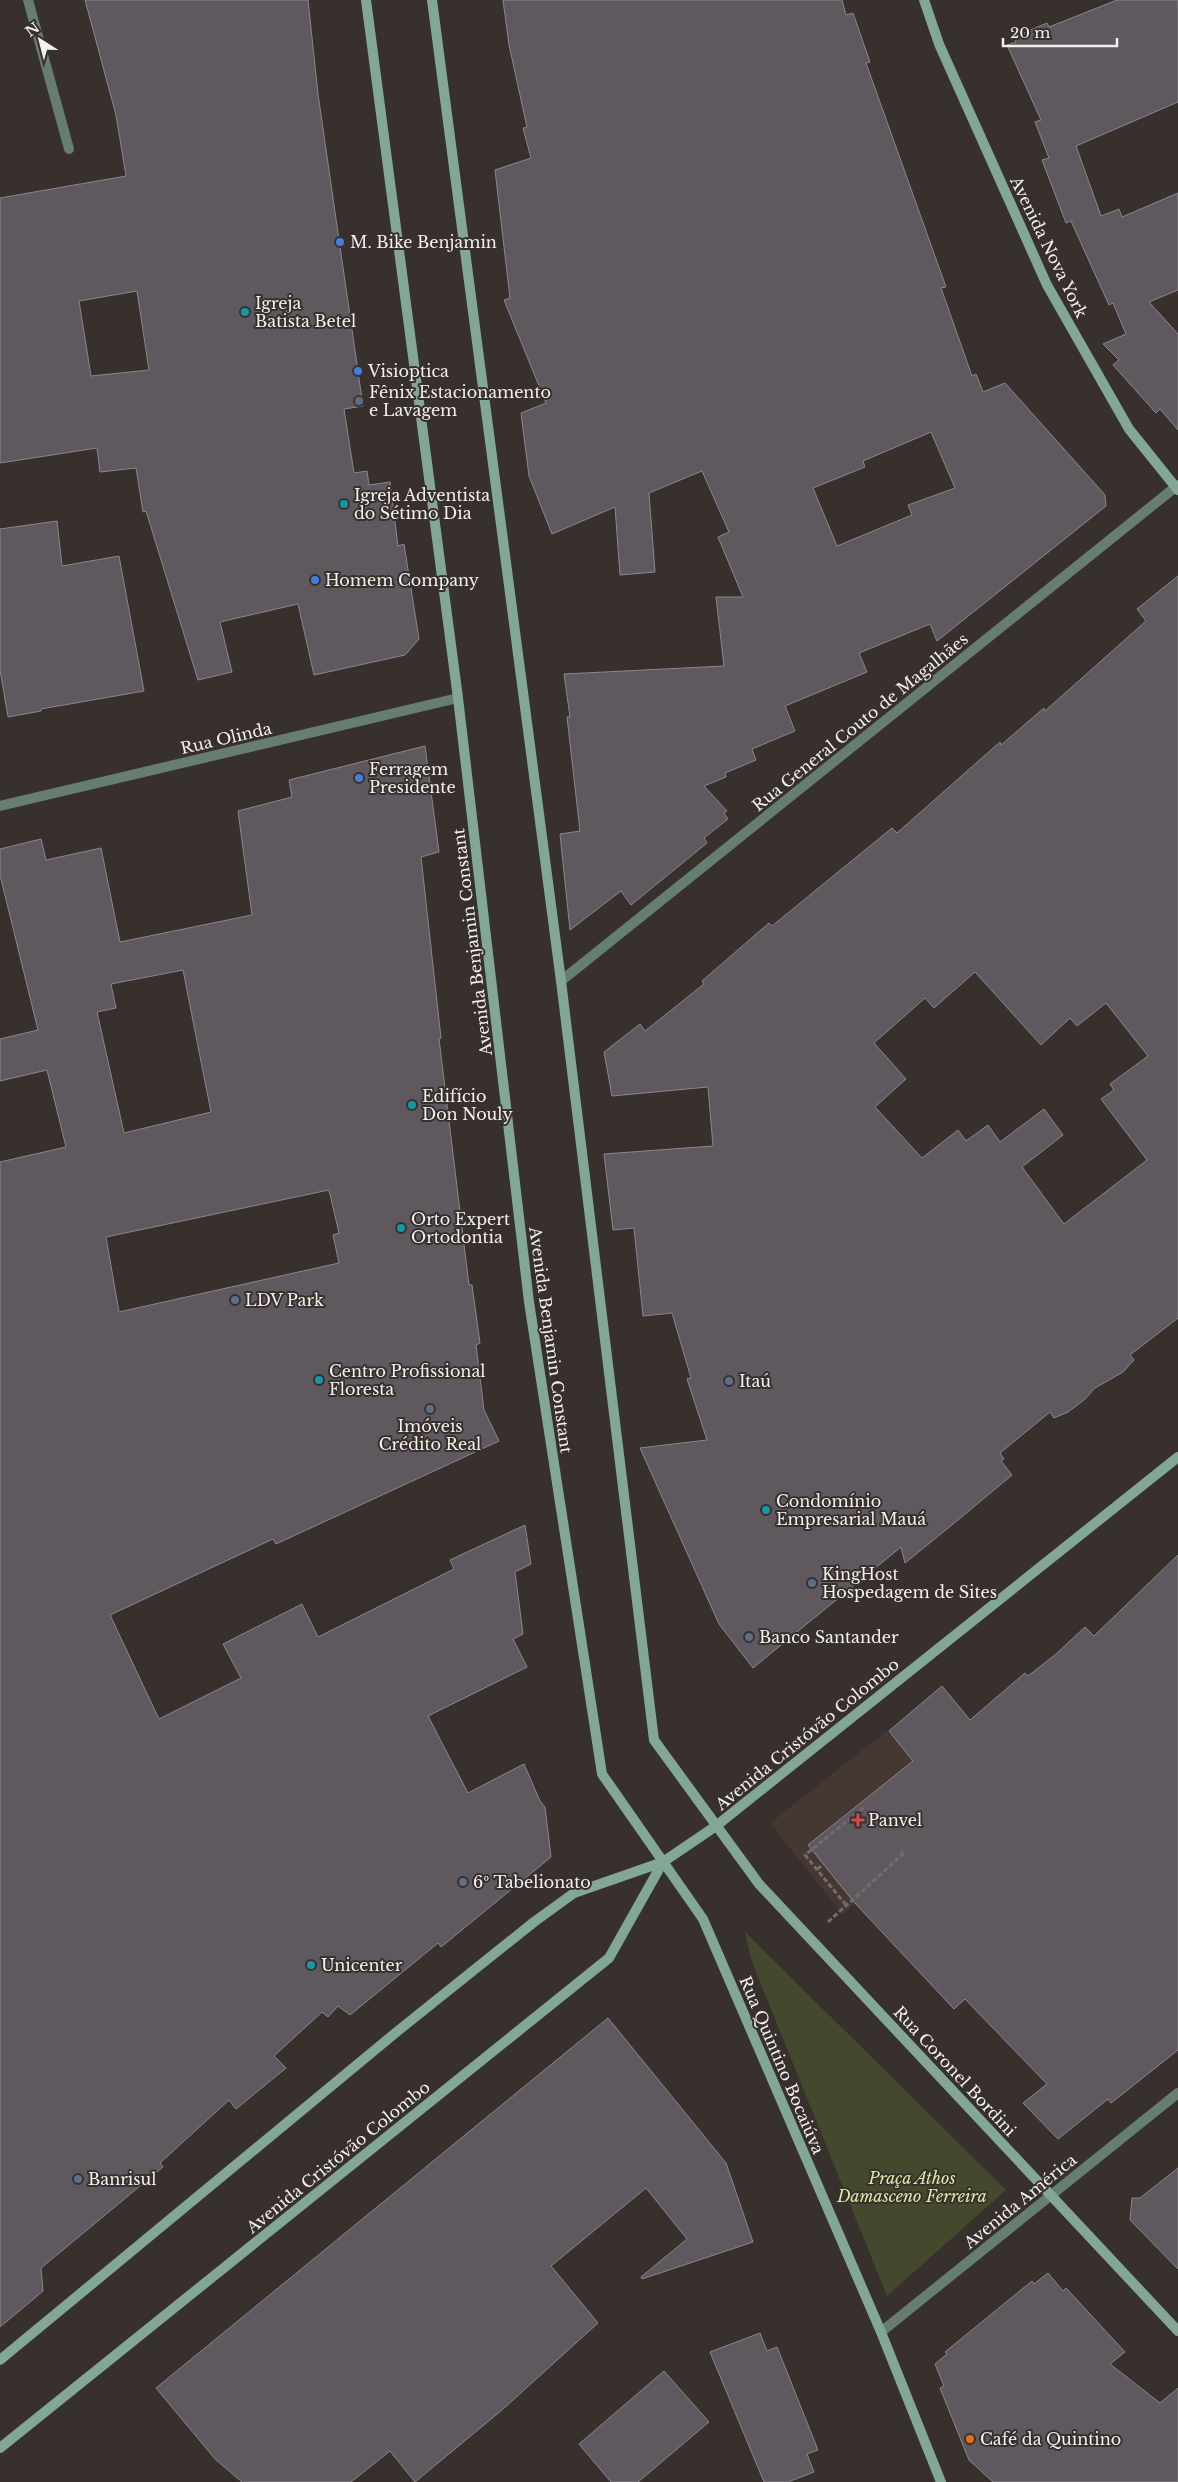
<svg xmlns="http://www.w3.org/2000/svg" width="1178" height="2482" font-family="'Libre Baskerville',serif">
	<rect width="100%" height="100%" fill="#37302d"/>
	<!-- built -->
	<path fill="#453832" d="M888,1730L954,1810L843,1915L770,1823Z"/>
	<!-- green -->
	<path fill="#44492d" d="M745,1932L1006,2190L887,2296L752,1962Z"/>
	<!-- building -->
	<path fill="#5f595f" stroke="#8c868d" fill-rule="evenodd" d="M85,0H308L318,94L363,406L344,409L354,473L367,471L369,485L390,482L398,546L404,544L419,639L405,655L314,675L298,604L220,622L232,672L198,680L146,511L143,512L136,468L100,472L97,448L0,463V198L126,176L116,115ZM137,291L149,370L91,376L79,301Z
		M503,0H842L846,15L853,13L870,62L866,63L946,287L941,288L972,376L976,374L983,392L1005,383L1105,495L1106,506L937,641L930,624L859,653L867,672L785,706L795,731L752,749L756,760L725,773L726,777L704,786L727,811L724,813L728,819L704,838L707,843L631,905L621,891L570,930L560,834L580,831L567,717H570L564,674L724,666L716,597H743L718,537L729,532L702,471L649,493L655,572L620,575L615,507L552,534L529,476L521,413L546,403L504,300L510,298L495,170L531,158L523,128L527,127L509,45ZM931,432L955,488L908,505L912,515L837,546L813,488L865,467L863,461Z
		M1117,0H1178V102L1076,146L1101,216L1119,209L1122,217L1178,193V290L1149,302L1178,334V430L1160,409L1156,413L1113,365L1119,360L1103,344L1126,334L1113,303L1109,305L1071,221L1066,223L1042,160L1049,158L1035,122L1041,120L1007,45L1016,42L1014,37L1047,23L1049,27Z
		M57,521L62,566L119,556L144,691L41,709V711L8,717L0,670V529Z
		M1178,576V1318L1130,1355L1134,1360L1123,1372L1095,1388L1084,1400L1068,1412L1054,1418L1050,1412L1000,1453L1004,1459L1001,1461L1012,1475L958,1520L905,1563L901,1547L753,1668L719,1624L640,1448L707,1440L687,1379L691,1378L672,1313L643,1316L634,1228L613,1230L604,1154L713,1146L708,1087L612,1096L604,1052L640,1024L645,1031L704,984L702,981L769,923L772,926L892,828L897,833L1000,742L1001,745L1044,708L1045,711L1146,621L1137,609ZM975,972L1041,1045L1070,1018L1077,1026L1106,1003L1148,1056L1110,1084L1114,1090L1101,1099L1147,1160L1064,1224L1022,1167L1063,1135L1044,1109L1000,1142L988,1125L966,1141L958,1130L922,1158L875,1107L906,1079L874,1043L925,998L934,1008Z
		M425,746L439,852L421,857L441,1038L439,1039L469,1285H472L480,1343L476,1345L484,1410L499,1441L276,1544L273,1539L110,1615L159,1719L241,1678L223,1644L302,1604L318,1637L454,1569L450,1560L525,1525L531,1564L515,1572L523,1634L513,1639L527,1667L428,1716L468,1793L524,1764L540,1801L545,1807L551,1857L441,1947L438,1943L350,2015L338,2006L328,2017L322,2012L274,2056L286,2068L236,2109L229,2100L160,2163L163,2167L41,2268L43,2291L0,2327V1162L66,1147L47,1070L0,1081V1039L38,1030L0,875V849L41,839L46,860L101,848L120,942L252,915L238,811L292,797L289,780ZM183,970L211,1112L124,1133L97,1012L116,1008L111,984ZM329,1190L339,1233L333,1235L339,1263L119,1312L106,1237Z
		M1178,1555V2050L1111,2103L1108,2099L1058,2139L1023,2103L1047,2084L965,1999L954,2009L853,1901L808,1845L913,1761L889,1731L942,1686L970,1720L1025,1673L1028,1676L1056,1654L1085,1627L1094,1636Z
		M608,2018L726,2163L753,2242L642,2279L641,2277L687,2239L646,2188L551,2266L598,2323L502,2410L415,2482L390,2451L351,2482H242L215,2459L156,2388Z
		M1178,2168V2269L1130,2220L1132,2198H1140Z
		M1048,2273L1063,2291L1066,2288L1125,2352L1110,2364L1160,2403L1178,2388V2482H993L969,2460L940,2388L944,2386L935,2364L947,2354L945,2352L1032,2281L1034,2284Z
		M760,2333L767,2351L777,2347L818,2450L807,2454L814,2472L788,2482H764L710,2352Z
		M664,2371L709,2422L638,2482H611L579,2444Z"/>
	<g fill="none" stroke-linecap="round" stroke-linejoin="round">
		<!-- path -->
		<path stroke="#736d6a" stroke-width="3" stroke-dasharray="5 2.5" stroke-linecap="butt" d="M817,1869L823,1865
			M846,1905L805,1855L864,1807
			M828,1922L904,1853L902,1850"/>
		<!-- street -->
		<path stroke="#667d71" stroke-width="10" d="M28,0L69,149
			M0,806L458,698
			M561,981L1178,485
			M881,2332L1178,2093"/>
		<!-- secondary -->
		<path stroke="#83a795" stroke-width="10" d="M366,0L458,698L529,1302L602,1774L703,1919L881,2332L941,2482
			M432,0L561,981L654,1740L759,1884L1178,2331
			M924,0L939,44L1047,285L1129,429L1178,490
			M0,2360L399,2030L534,1922L574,1893L663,1862L716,1826L1178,1457
			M0,2448L609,1958L663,1862"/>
	</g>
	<!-- markers -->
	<g fill="#3f7fe0" stroke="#37302d" stroke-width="2">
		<circle cx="340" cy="242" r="5"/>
		<circle cx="358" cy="371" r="5"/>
		<circle cx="315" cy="580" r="5"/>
		<circle cx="359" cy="778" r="5"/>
	</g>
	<g fill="#0f9aa8" stroke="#37302d" stroke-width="2">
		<circle cx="245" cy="312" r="5"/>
		<circle cx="344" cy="504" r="5"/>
		<circle cx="412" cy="1105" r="5"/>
		<circle cx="401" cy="1228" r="5"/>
		<circle cx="319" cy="1380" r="5"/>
		<circle cx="766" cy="1510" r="5"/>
		<circle cx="311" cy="1965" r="5"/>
	</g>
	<g fill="#5c6f8a" stroke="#37302d" stroke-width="2">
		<circle cx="359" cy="401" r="5"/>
		<circle cx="235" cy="1300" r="5"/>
		<circle cx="729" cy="1381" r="5"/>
		<circle cx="430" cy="1409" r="5"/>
		<circle cx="812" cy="1583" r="5"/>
		<circle cx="749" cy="1637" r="5"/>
		<circle cx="463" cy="1882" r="5"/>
		<circle cx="78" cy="2179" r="5"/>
	</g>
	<path fill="#e0444e" stroke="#37302d" stroke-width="2" d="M855.5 1812.5h5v5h5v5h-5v5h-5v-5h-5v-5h5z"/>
	<circle fill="#e8710a" stroke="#37302d" stroke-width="2" cx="970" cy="2439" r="5"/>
	<g text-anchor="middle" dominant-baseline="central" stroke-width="4" stroke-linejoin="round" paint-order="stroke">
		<!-- poi labels -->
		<g font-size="16" fill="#f4f0ee" stroke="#37302d" text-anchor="start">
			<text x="350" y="242">M. Bike Benjamin</text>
			<text x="255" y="303">Igreja<tspan x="255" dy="18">Batista Betel</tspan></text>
			<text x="368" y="371">Visioptica</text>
			<text x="369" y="392">Fênix Estacionamento<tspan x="369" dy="18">e Lavagem</tspan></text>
			<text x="354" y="495">Igreja Adventista<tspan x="354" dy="18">do Sétimo Dia</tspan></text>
			<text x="325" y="580">Homem Company</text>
			<text x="369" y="769">Ferragem<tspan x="369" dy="18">Presidente</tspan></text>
			<text x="422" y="1096">Edifício<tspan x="422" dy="18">Don Nouly</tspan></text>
			<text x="411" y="1219">Orto Expert<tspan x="411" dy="18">Ortodontia</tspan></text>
			<text x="245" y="1300">LDV Park</text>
			<text x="329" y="1371">Centro Profissional<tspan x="329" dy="18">Floresta</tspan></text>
			<text x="739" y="1381">Itaú</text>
			<text x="430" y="1426" text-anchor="middle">Imóveis<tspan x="430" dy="18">Crédito Real</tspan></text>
			<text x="776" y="1501">Condomínio<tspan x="776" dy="18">Empresarial Mauá</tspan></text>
			<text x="822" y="1574">KingHost<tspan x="822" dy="18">Hospedagem de Sites</tspan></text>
			<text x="759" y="1637">Banco Santander</text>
			<text x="868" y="1820">Panvel</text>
			<text x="473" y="1882">6º Tabelionato</text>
			<text x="321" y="1965">Unicenter</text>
			<text x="88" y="2179">Banrisul</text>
			<text x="980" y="2439">Café da Quintino</text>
		</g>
		<!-- street labels -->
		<g font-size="16" fill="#f4f0ee" stroke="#37302d">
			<text transform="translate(1049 247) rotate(64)">Avenida Nova York</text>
			<text transform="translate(860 722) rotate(-39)">Rua General Couto de Magalhães</text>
			<text transform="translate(226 738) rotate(-13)">Rua Olinda</text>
			<text transform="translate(472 942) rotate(-97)">Avenida Benjamin Constant</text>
			<text transform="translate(551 1340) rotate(82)">Avenida Benjamin Constant</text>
			<text transform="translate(807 1734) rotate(-39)">Avenida Cristóvão Colombo</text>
			<text transform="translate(782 2065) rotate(67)">Rua Quintino Bocaiúva</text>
			<text transform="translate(955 2071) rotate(47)">Rua Coronel Bordini</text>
			<text transform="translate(338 2157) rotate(-39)">Avenida Cristóvão Colombo</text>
			<text transform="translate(1020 2201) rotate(-39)">Avenida América</text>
		</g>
		<!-- park labels -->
		<g font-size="16" font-style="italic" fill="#ddeb9e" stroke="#37302d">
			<text x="912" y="2178">Praça Athos<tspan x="912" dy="18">Damasceno Ferreira</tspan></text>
		</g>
	</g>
	<!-- north arrow -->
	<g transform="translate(40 40) rotate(324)" stroke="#37302d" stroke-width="4" paint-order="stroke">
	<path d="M0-4L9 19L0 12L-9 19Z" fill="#f4f0ee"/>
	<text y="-8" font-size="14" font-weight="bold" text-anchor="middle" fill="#f4f0ee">N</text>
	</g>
	<!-- scale -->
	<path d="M1003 38v8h114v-8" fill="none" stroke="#f4f0ee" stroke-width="2.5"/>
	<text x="1010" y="38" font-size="15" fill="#f4f0ee" stroke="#37302d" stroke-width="4" paint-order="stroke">20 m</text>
</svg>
